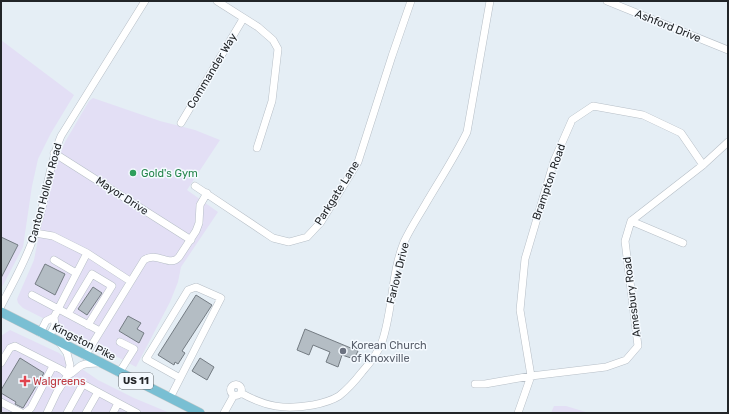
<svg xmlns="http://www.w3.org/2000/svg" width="729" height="414" font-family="Rubik,sans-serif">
	<rect width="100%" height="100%" fill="#e5eef5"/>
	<!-- commercial -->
	<path fill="#e3dff5" d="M1,40L74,95L51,133L38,159L32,186L23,247L1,289Z
		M93,98L160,121L195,130L220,140L187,190L218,212L181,267L178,282L170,302L136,367L84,339L23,308L18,303L17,299L34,260L44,209L56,164L65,142L89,101Z
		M10,330L59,353L73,365L82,369L98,380L134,398L170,413H1V336Z
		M554,406H566L589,413H551Z"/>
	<!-- building -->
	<path fill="#b4bdc4" stroke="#747c83" d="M1,237L18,245L1,278Z
		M45,264L65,274L55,295L35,284Z
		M93,287L102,293L87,315L78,309Z
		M196,295L212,305L182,351L185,353L178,364L175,362L174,365L158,355Z
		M128,316L141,323L137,329L144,333L139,343L119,331Z
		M305,329L358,351L354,359L342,355L338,367L326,362L330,352L313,345L309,355L297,350Z
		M20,358L44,373L23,408L15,404L16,402L1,393V390Z
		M200,358L214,367L207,380L192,371Z"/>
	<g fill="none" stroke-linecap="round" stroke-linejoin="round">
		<defs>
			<path id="minor" d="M217,1L258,27L273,40L278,49L272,101L257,148
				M607,1L728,50
				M181,123L243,19
				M54,153L191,240
				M195,186L273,238L289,242L307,237L321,222L358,162L392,56L411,1
				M631,221L683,243
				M35,233L53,236L87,253L130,281
				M54,260L76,273
				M32,295L100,331
				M1,306C13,282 27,259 35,233C46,201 48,167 61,136L145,1
				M68,314L92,274L112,286L88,325
				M40,333L46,321L54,317L87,253
				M49,337L55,325L54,317
				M85,356L144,260C157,251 170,268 179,257L196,231L199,223L200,205L207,193
				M1,363L10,348L15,346L62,370L68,375
				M119,373L134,349L120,342
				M68,375C74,373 76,368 82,365C87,363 94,363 99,363
				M475,384H485L531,376L606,367L626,360L638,346L625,241L631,221L703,165L728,142
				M230.5 390a5.5 5.5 0 1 1 11 0a5.5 5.5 0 1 1-11 0Z
				M241,393C266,407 285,410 313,405C323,403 331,401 339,396C348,389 355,381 362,372C370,363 378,353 382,342C393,310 391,274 404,242C410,229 418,217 425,205C439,181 455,157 467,132L490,1
				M170,398L221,298L196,287L188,290L146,359L180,378
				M1,402L22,413
				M25,413L31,408L53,366
				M47,413L57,392L68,375L70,365L67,353L60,343
				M67,413L83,384L137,413
				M86,413L98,392
				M113,413L118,403
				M224,413L234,395
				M518,413L531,376L520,310L525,259L554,161L572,120L593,106L643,115L681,133L703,165"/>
			<path id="major" d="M1,312L200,413"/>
		</defs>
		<!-- minor casing -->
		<use href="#minor" stroke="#b7bfc7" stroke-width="8"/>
		<!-- major casing -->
		<use href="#major" stroke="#cacbcb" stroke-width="10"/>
		<!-- minor -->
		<use href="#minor" stroke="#fff" stroke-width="7"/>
		<!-- major -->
		<use href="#major" stroke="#79bfd3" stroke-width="9"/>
	</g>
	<!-- markers -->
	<circle fill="#2e9e5b" stroke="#f5faff" stroke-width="1.5" cx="133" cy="173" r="4"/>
	<circle fill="#6b7280" stroke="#f5faff" stroke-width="1.5" cx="343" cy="351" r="4"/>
	<path fill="#e0444e" stroke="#f5faff" stroke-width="1.5" d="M23 375h4v4h4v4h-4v4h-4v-4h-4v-4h4z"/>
	<g text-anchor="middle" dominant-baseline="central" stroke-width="3" stroke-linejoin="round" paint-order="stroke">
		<!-- shield labels -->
		<rect fill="#f5faff" stroke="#616568" stroke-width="1" x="119" y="373" width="34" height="16" rx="3"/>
		<g font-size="10" font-weight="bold" fill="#222528">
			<text x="136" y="381">US 11</text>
		</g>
		<!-- street labels -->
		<g font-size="11" fill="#222528" stroke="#f5faff">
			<text transform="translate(668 26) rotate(22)">Ashford Drive</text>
			<text transform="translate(212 71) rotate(-59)">Commander Way</text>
			<text transform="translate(549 182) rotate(-71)">Brampton Road</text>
			<text transform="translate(45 193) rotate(-75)">Canton Hollow Road</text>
			<text transform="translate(337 193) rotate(-58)">Parkgate Lane</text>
			<text transform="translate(122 196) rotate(33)">Mayor Drive</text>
			<text transform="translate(398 273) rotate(-76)">Farlow Drive</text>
			<text transform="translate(632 297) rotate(-97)">Amesbury Road</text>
			<text transform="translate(84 342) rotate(27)">Kingston Pike</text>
		</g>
		<!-- leisure labels -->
		<g font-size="11" fill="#27864d" stroke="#f5faff" text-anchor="start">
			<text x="141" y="173">Gold's Gym</text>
		</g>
		<!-- worship labels -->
		<g font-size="11" fill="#5b616d" stroke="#f5faff" text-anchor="start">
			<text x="351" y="345">Korean Church<tspan x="351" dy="13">of Knoxville</tspan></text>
		</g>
		<!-- health labels -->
		<g font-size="11" fill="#be3a42" stroke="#f5faff" text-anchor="start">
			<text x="33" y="381">Walgreens</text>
		</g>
	</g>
	<!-- border -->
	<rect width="729" height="414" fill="none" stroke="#222528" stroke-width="4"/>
</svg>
